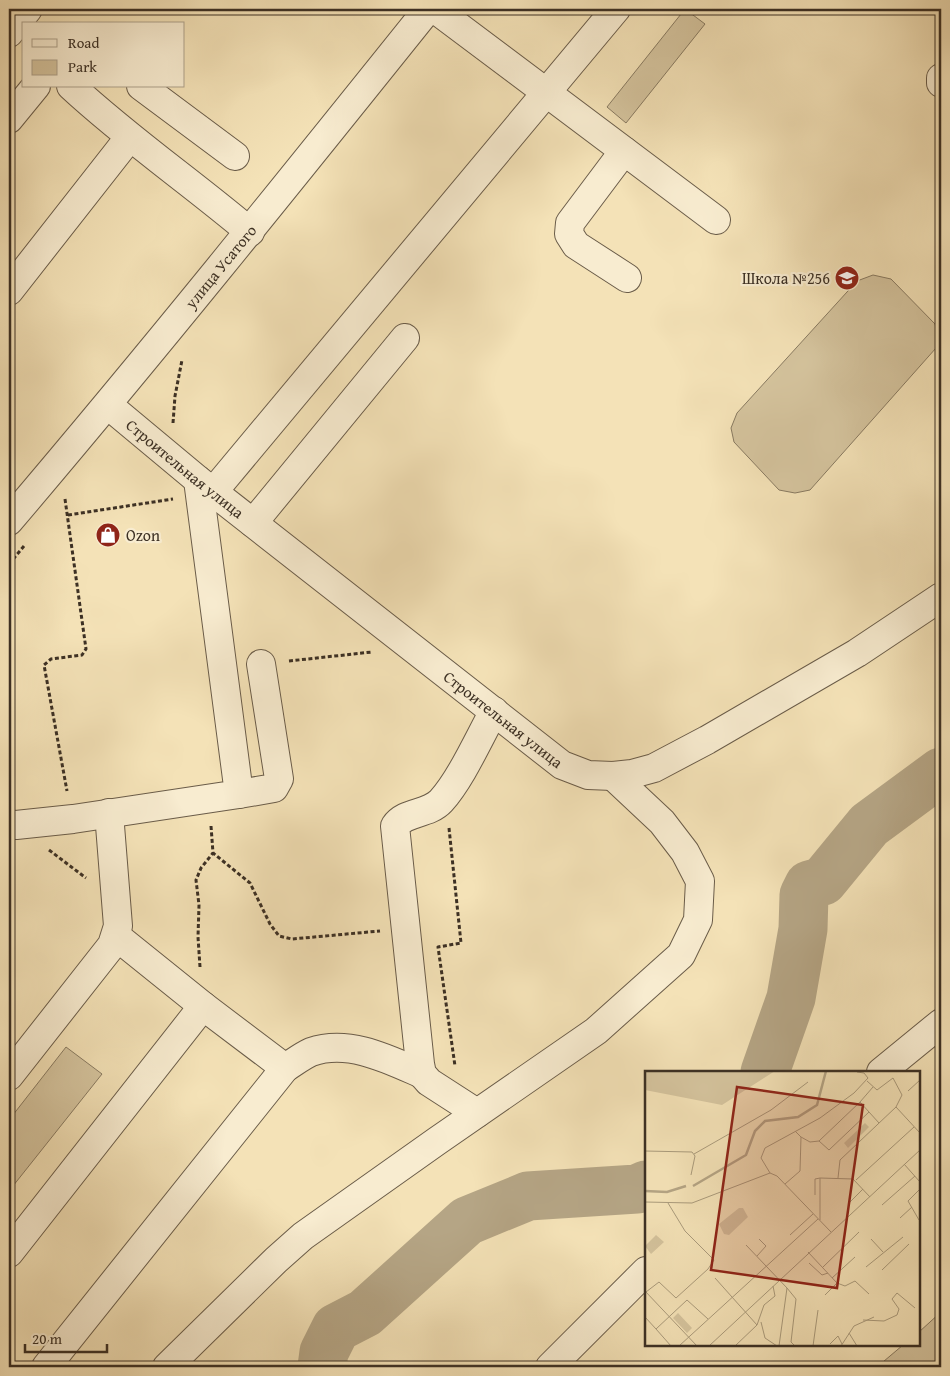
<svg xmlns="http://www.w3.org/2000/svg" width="950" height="1376" font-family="'Gentium Book Plus',serif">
	<rect width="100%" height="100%" fill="#f4e2b7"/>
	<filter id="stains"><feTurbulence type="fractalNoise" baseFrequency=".004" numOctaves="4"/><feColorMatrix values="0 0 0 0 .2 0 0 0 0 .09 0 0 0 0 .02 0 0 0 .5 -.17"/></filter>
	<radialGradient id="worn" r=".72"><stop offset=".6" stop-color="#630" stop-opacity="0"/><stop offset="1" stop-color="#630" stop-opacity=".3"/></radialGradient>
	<!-- green -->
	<path fill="#d5c49e" stroke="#887a61" d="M685,9L705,24L626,123L607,107Z
		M873,275L891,279L935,324L938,336L936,348L810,490L795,493L779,490L734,442L731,428L737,413L857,281Z
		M66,1047L102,1074L9,1191V1120Z
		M941,1312V1367H877L903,1345H919V1332Z"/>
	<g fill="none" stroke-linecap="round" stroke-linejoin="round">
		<!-- river -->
		<path stroke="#b5a585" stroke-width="49" d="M765,1072L791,998L803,929L804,895L809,885L823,881L869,825L941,772
			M322,1367L324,1352L336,1328L365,1313L467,1221L528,1196L637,1189L646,1185"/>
		<defs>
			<g id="minor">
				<path d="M435,9L716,220"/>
				<path d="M9,33L28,9"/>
				<path d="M941,78V83"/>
				<path d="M71,86C128,139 191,182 250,232"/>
				<path d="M141,86L235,156"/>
				<path d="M9,119L36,86"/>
				<path d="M624,151L570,223L569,234L576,245L627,278"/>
				<path d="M9,291L129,138"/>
				<path id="s1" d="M108,405L198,480L562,765L588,775L613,776L632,774L654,768L707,740L857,653L941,597"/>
				<path d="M213,492L616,9"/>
				<path id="s2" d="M9,521C152,353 290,181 428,9"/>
				<path d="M253,523L405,338"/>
				<path d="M239,794L274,788L279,779L261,664"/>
				<path d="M9,824L16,825L73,819L239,794L198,480"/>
				<path d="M116,936L203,1006"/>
				<path d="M285,1068C293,1063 302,1056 311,1052C349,1039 388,1059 422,1074"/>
				<path d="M881,1072L941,1023"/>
				<path d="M9,1076L112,945L118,926L109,813"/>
				<path d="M477,1113L429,1082L422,1074L420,1064L395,826C405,811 428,815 441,801C461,779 479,738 494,711"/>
				<path d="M9,1253L203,1006L285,1068L46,1367"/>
				<path d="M167,1367L276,1260L303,1236L437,1141L596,1031L681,955L698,920L700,881L685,852L662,822L613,776"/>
				<path d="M550,1367L646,1271"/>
			</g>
		</defs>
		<!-- minor casing -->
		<use href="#minor" stroke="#6a5c49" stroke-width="30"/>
		<!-- path -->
		<path stroke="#3c3024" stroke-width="3" stroke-dasharray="4 2.5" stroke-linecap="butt" d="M173,423L175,396L182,360
			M65,499L86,649L82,655L51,659L44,665L67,791
			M68,515L173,499
			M9,564L24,546
			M289,661L372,652
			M211,826L213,853L250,883L270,924L279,936L292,939L380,931
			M449,828L461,943L438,947L455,1066
			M49,850L86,878
			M200,967L198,937L199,905L196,880L201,868L213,853"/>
		<!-- minor -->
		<use href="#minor" stroke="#f8ecd0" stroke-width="28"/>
	</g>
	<!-- icons -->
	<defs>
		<symbol id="school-disc" viewBox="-11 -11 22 22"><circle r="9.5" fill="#8f2418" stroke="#f8ecd0"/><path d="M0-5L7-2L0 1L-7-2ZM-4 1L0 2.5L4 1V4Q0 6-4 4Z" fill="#fff"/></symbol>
		<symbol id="shop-disc" viewBox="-11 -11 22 22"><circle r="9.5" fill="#8f2418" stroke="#f8ecd0"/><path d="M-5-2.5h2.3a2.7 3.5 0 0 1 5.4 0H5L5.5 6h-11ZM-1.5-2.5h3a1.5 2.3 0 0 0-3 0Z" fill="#fff"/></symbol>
	</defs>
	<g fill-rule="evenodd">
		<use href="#school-disc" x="833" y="264" width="28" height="28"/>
		<use href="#shop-disc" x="94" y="521" width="28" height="28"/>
	</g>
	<g text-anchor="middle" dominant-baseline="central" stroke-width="4.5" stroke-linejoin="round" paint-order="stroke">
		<!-- street labels -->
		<g font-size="16" fill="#3c3024" stroke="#f8ecd0">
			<text stroke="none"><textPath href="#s2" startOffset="331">улица Усатого</textPath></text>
			<text stroke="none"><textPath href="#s1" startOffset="100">Строительная улица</textPath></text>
			<text stroke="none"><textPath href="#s1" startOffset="505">Строительная улица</textPath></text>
		</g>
		<!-- poi labels -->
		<g font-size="16" fill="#3c3024" stroke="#f8ecd0" text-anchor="end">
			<text x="830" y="278">Школа №256</text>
			<text x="126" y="535" text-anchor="start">Ozon</text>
		</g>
	</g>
	<!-- overview -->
	<g transform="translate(645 1071)">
		<rect width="275" height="275" fill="#f4e2b7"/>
		<path d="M0,0H130L77,34L0,19ZM220,52L224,56L203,77L199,72ZM94,137H98L103,146L84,164L79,163L74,153ZM11,164L19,171L6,183L0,175ZM33,242L47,257L42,262L28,247Z" fill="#d5c49e"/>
		<path fill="none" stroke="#b5a585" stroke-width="2.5" d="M48,115L101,84L110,60L120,50L153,46L172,34L181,0M0,120L22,121L41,115"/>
		<path fill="none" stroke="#aa9b7c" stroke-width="1" d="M222,10L232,19L248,7L257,24L251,36M263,20L275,9M215,31L174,70L184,79L224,41L234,52M224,41L215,31L228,16M156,66L165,71L174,70M0,80L47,81L50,85L46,104M49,83L126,39L163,11M259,93L275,111M125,102L116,87L120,77L175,47L209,22L223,7L219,2L212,1M193,107L195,89L251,36L275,62M211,109L269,56M140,113L155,100L156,66L150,60M170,124V108L175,107M0,131L47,132L125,102L132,105L186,161M205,131L218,118M237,134L270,105M255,147L267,136M175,149V107L208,108L225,126M274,149L263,130L274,119M145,164L168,143M226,168L238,181M101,174L142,217L134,275M163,181L192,212L200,215L210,210L224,223M112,185L121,175L114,168M164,192L177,204L183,202M178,196L214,161M221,196L258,166M237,199L264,173M70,207L112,254L90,275M187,207L210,186M142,217L151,228L146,271L150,275M0,220L52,275M1,221L14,211L31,227L63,198L69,189L40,160L23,132M180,224L192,212M0,246L11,258M218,249L239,250L252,244L254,238L247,228L252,222L270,237M116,251L120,267L132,275M112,254L119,234L130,225L128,215M204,262L212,275M185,273L193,265L197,273M26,275L11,258L42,229L63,248M34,275L173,148M64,275L275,79M168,275L173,239M196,275L209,255L229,246"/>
		<path fill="#8f2418" fill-opacity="0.15" stroke="#8f2418" stroke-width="2.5" d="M92,16L218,34L192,217L66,199Z"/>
		<rect width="275" height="275" fill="none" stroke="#3c3024" stroke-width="2.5"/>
	</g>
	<!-- margin -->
	<rect width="950" height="1376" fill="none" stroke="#f4e2b7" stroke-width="30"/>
	<rect x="10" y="10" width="930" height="1356" fill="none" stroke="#3c3024" stroke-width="2.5"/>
	<rect x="15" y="15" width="920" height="1346" fill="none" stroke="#3c3024"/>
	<!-- legend -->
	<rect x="22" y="22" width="162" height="65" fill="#f8ecd0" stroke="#ada18b"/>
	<rect x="32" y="39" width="25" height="8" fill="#f8ecd0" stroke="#ada18b"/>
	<text x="68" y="48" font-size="15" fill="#3c3024">Road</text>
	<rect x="32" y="60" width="25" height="15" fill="#d5c49e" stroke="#ada18b"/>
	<text x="68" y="72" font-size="15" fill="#3c3024">Park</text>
	<!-- scale -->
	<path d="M25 1344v8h82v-8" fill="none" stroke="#3c3024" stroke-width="2.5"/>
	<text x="32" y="1344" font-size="15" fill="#3c3024" stroke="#f8ecd0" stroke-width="4" paint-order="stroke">20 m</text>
	<rect width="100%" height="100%" filter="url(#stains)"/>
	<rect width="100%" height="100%" fill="url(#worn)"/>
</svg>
